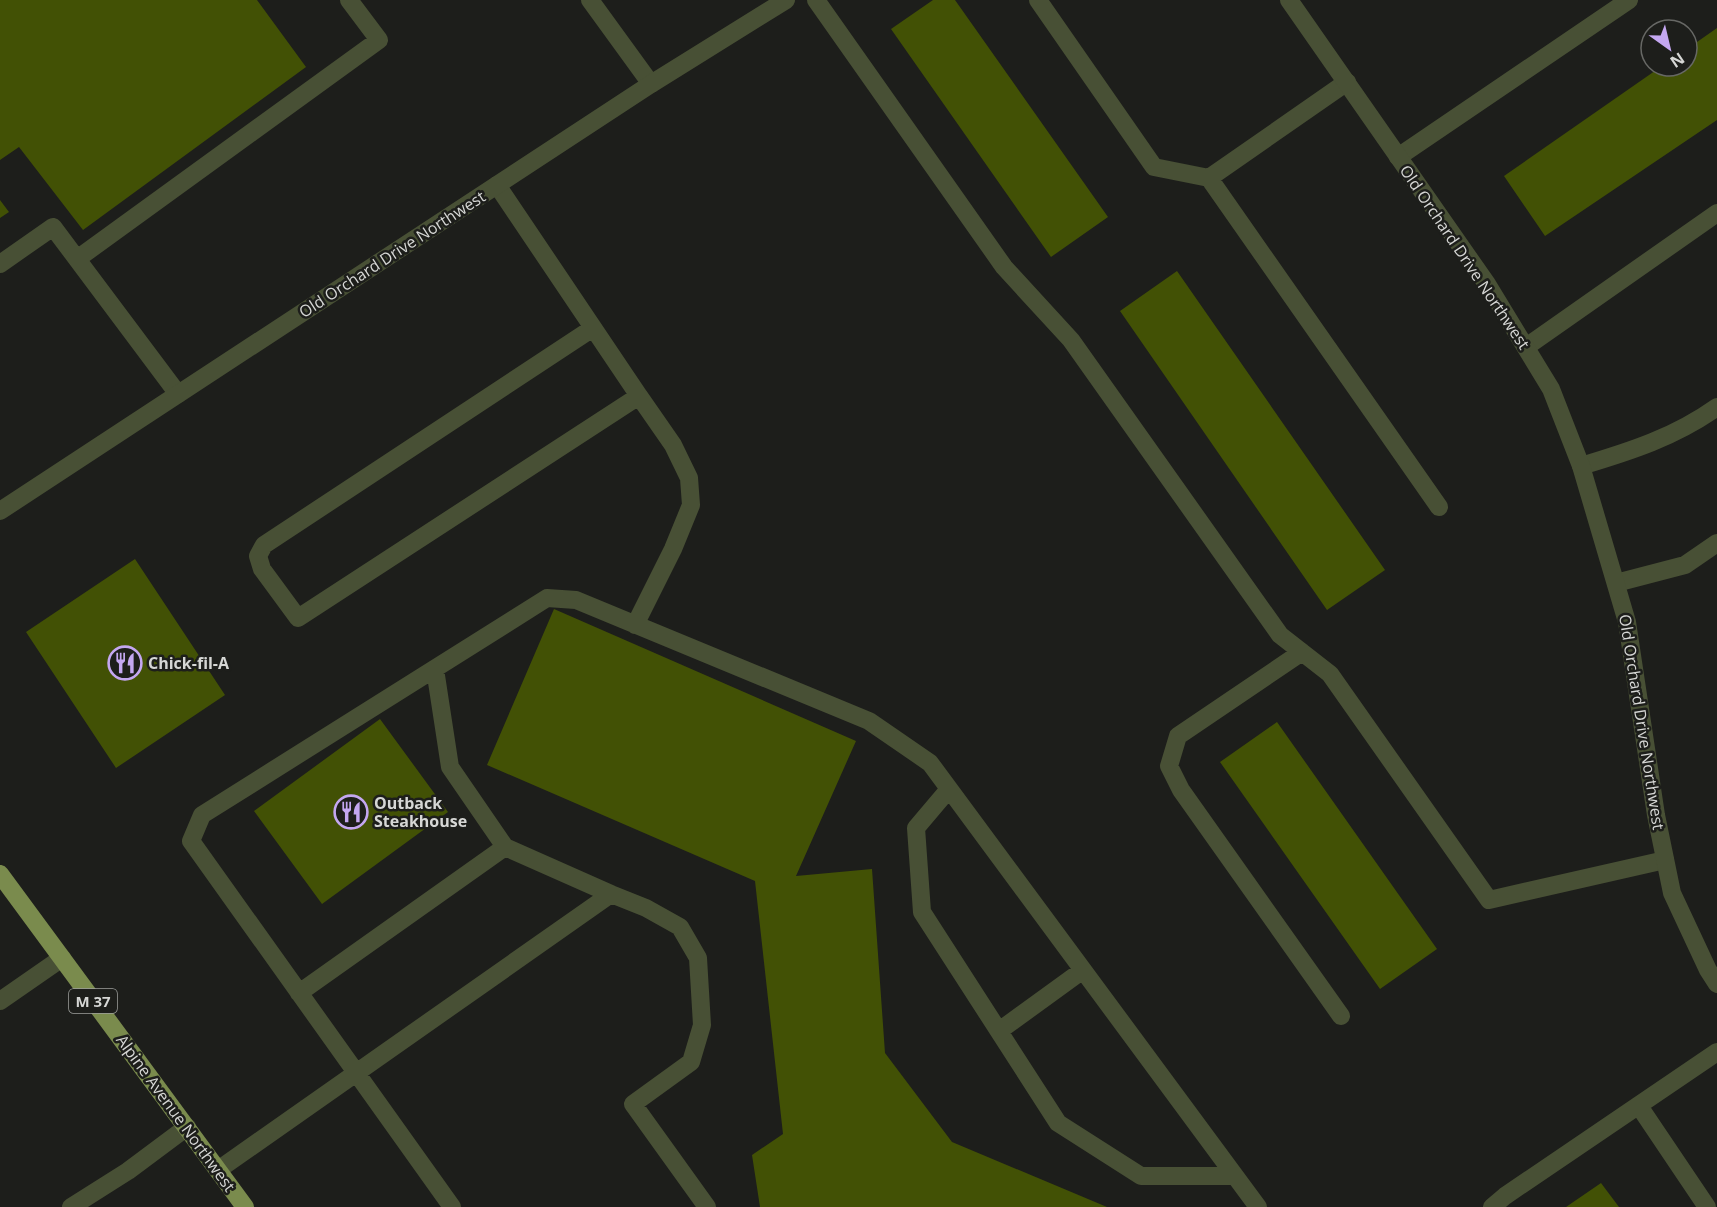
<svg xmlns="http://www.w3.org/2000/svg" width="1717" height="1207" font-family="'Open Sans',sans-serif">
	<rect width="100%" height="100%" fill="#1d1e1b"/>
	<!-- building -->
	<path fill="#425105" d="M0,0H257L306,67L83,230L19,147L0,160Z
		M933,0H955L1108,217L1051,257L891,29Z
		M1717,28V120L1545,236L1504,176L1662,66H1687V49Z
		M0,200L9,212L0,218Z
		M1177,271L1385,570L1327,610L1120,311Z
		M135,559L225,695L116,768L26,632Z
		M554,609L856,741L796,876L872,869L885,1053L952,1142L1107,1207H760L752,1155L783,1134L755,881L487,765Z
		M380,719L448,812L322,904L254,811Z
		M1277,722L1437,949L1380,989L1220,762Z
		M1601,1183L1619,1207H1566Z"/>
	<g fill="none" stroke-linecap="round" stroke-linejoin="round">
		<!-- service -->
		<path stroke="#485035" stroke-width="18" d="M590,0L651,84
			M816,0L1004,267L1071,340L1280,635L1330,674L1489,900L1665,860
			M1038,0L1154,167L1209,178
			M1347,82L1209,178L1439,507
			M1398,157L1629,0
			M497,185L639,396L298,618L262,569L258,556L264,545L593,328
			M77,259L379,40L349,0
			M0,264L53,227L178,394
			M1526,347L1717,213
			M1581,466C1631,451 1675,437 1717,407
			M1616,583L1685,565L1717,543
			M635,625L673,549L691,505L689,478L673,445L639,396
			M1302,652L1178,736L1169,766L1181,790L1341,1016
			M435,669L450,767L505,847
			M949,789L916,828L922,912L1058,1123L1141,1176H1235
			M299,993L505,847L611,894
			M0,1001L62,958
			M999,1031L1083,970
			M1639,1106L1707,1207
			M218,1170L611,894L646,908L680,927L698,958L702,1025L691,1062L633,1104L707,1207
			M71,1207L128,1171L187,1127
			M452,1207L191,841L202,815L547,598L576,600L869,721L930,763L1258,1207
			M1492,1207L1505,1196L1717,1052"/>
		<!-- tertiary -->
		<path stroke="#485035" stroke-width="18" d="M1289,0L1487,284L1551,389L1581,466L1627,622L1656,815L1672,893L1708,970L1717,984
			M0,511L651,84L786,0"/>
		<!-- trunk -->
		<path stroke="#7a8b4d" stroke-width="18" d="M0,874L245,1207"/>
	</g>
	<!-- icons -->
	<defs>
		<symbol id="restaurant-ring" viewBox="-11 -11 22 22"><circle r="9.5" fill="#1d1e1b" stroke="#c4a7f1" stroke-width="1.5"/><path d="M-5-6h1v4h1v-4h1v4h1v-4h1v5L-1.5 .5V6h-2V.5L-5-1ZM5-6V6H3V1.5H1.5Q1.5-4 5-6Z" fill="#c4a7f1"/></symbol>
	</defs>
	<g fill-rule="evenodd">
		<use href="#restaurant-ring" x="106" y="644" width="38" height="38"/>
		<use href="#restaurant-ring" x="332" y="793" width="38" height="38"/>
	</g>
	<g text-anchor="middle" dominant-baseline="central" stroke-width="5" stroke-linejoin="round" paint-order="stroke">
		<!-- shield labels -->
		<rect fill="#1d1e1b" stroke="#9ea09d" stroke-width="1.5" x="69" y="989" width="48" height="24" rx="4.5"/>
		<g font-size="15" font-weight="bold" fill="#d6d7d5">
			<text x="93" y="1001">M 37</text>
		</g>
		<!-- street labels -->
		<g font-size="16" fill="#d6d7d5" stroke="#1d1e1b">
			<text transform="translate(392 254) rotate(-33)">Old Orchard Drive Northwest</text>
			<text transform="translate(1465 257) rotate(56)">Old Orchard Drive Northwest</text>
			<text transform="translate(1642 722) rotate(81)">Old Orchard Drive Northwest</text>
			<text transform="translate(176 1113) rotate(54)">Alpine Avenue Northwest</text>
		</g>
		<!-- poi labels -->
		<g font-size="16" font-weight="bold" fill="#d6d7d5" stroke="#1d1e1b" text-anchor="start">
			<text x="148" y="663">Chick-fil-A</text>
			<text x="374" y="803">Outback<tspan x="374" dy="18">Steakhouse</tspan></text>
		</g>
	</g>
	<!-- north arrow -->
	<g transform="translate(1669 48) rotate(146)"><circle r="28" fill="#1d1e1b" stroke="#676865" stroke-width="1.5"/>
	<path d="M0-4.5L10 22L0 15L-10 22Z" fill="#c4a7f1"/>
	<text y="-9" font-size="16" font-weight="bold" text-anchor="middle" fill="#d6d7d5">N</text>
	</g>
</svg>
